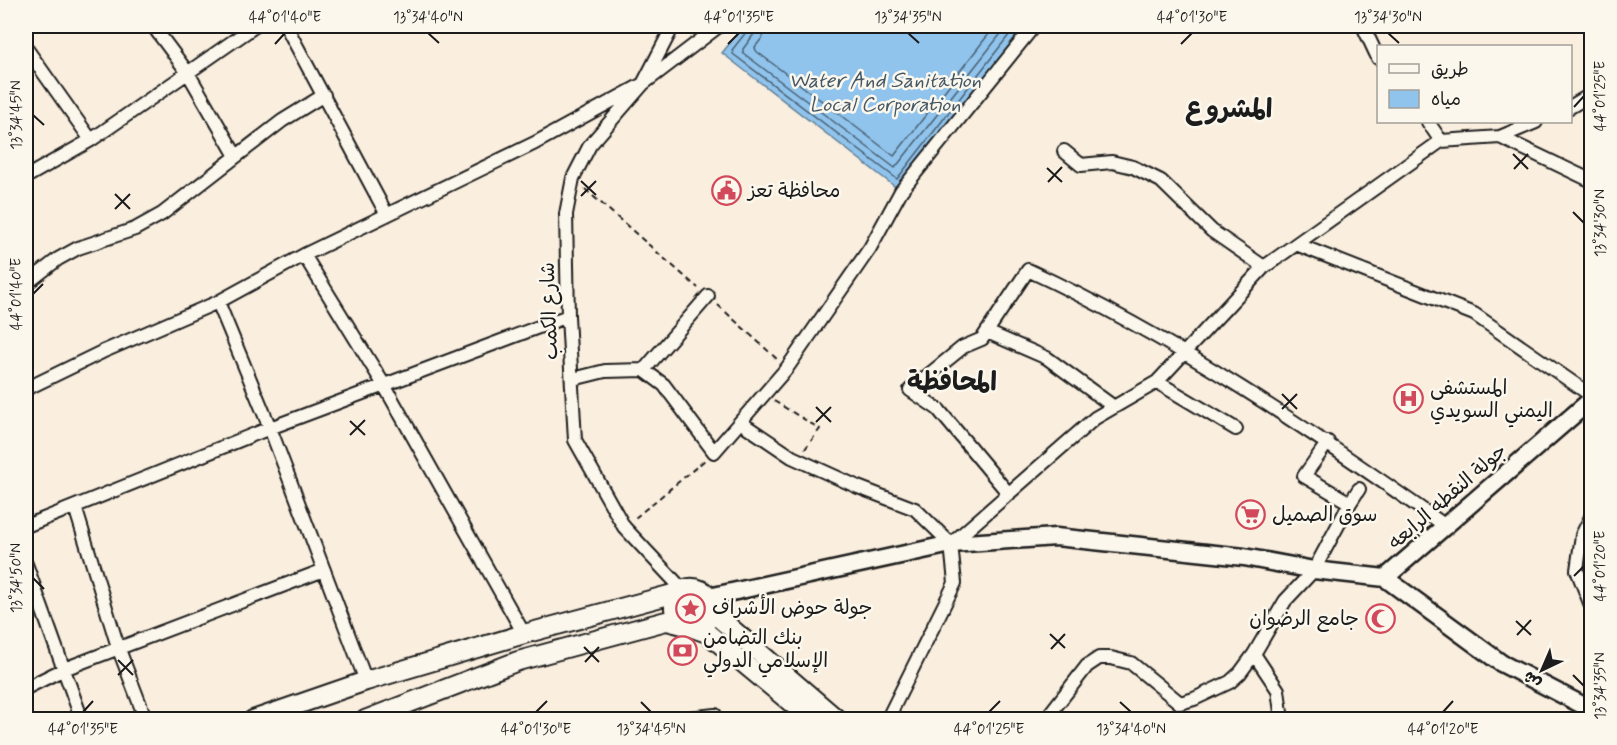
<svg xmlns="http://www.w3.org/2000/svg" width="1617" height="745" font-family="Mynerve,'Playpen Sans Arabic',sans-serif">
	<rect width="100%" height="100%" fill="#faeede"/>
	<filter id="ink" filterUnits="userSpaceOnUse"><feTurbulence type="fractalNoise" baseFrequency=".0167" numOctaves="2"/><feDisplacementMap in="SourceGraphic" scale="12" xChannelSelector="R" yChannelSelector="G"/><feConvolveMatrix kernelMatrix="1 2 1 2 8 2 1 2 1" color-interpolation-filters="sRGB"/></filter>
	<g filter="url(#ink)">
		<!-- water -->
		<path fill="#90c4ed" stroke="#628199" stroke-width="1.5" d="M744,26H1024L898,189L722,53Z"/>
		<g fill="none" stroke-linecap="round" stroke-linejoin="round">
			<!-- shore -->
			<path stroke="#4a5f70" stroke-width="1.5" d="M748,26L747,31L732,50L733,54L897,179L1016,26
				M756,26L754,34L743,49V53L895,168L1007,26
				M765,26L763,37L755,47L756,51L894,156L995,26"/>
			<defs>
				<path id="street" d="M153,26L188,73L236,156
					M286,26L387,215
					M673,26L643,84L590,145L573,178L566,214L568,316L575,440L624,527L683,590
					M1363,26L1378,58
					M26,48L91,140
					M1570,107L1592,94
					M1428,122L1441,141
					M1500,137L1592,181
					M1064,151L1081,165L1112,162L1133,167L1161,181L1212,231L1264,267
					M26,177L91,140L255,26
					M1296,244L1474,314L1592,396
					M304,255L384,385L524,634
					M26,284L58,259L78,248L135,229L162,214L282,121L324,95
					M218,302L270,428L366,681
					M987,332L1047,358L1114,407
					M644,370L708,296
					M573,379L605,371L644,370L664,385L714,452L787,368L870,248L901,191L1034,26
					M1157,382L1236,429
					M26,386L30,387L102,352L218,302L304,255L535,143L643,84L719,26
					M740,422L792,457L858,487L915,509L951,544L955,583L887,720
					M1009,494L938,409L910,390L963,347L982,339L1028,270C1177,339 1313,432 1447,527
					M1350,503L1359,489
					M75,507L118,647L146,720
					M1592,515L1582,535L1577,570L1592,608
					M26,526L270,428L568,316
					M951,544L1095,418L1157,382L1264,267L1441,141L1500,137L1536,122
					M26,564L82,720
					M1254,654L1278,690L1282,720
					M26,688L64,669L324,570
					M671,720L715,715L717,720
					M1045,720L1087,666L1099,658H1111L1131,663L1180,703L1194,699L1230,682L1240,673L1254,654L1285,601L1314,570L1350,503L1304,476L1328,442"/>
				<path id="secondary" d="M1385,578L1592,399
					M709,597L951,544L1056,537L1244,557L1314,570L1385,578L1501,663L1592,710"/>
				<path id="primary" d="M712,603L719,618L838,720
					M690,627L707,633L812,720
					M253,720L366,681L524,634L680,592
					M365,720L518,661L666,621C676,622 688,629 698,626C715,622 717,597 701,590C678,579 663,610 684,625"/>
			</defs>
			<!-- street casing -->
			<use href="#street" stroke="#1c1c1c" stroke-width="16"/>
			<!-- secondary casing -->
			<use href="#secondary" stroke="#1c1c1c" stroke-width="21"/>
			<!-- primary casing -->
			<use href="#primary" stroke="#1c1c1c" stroke-width="22"/>
			<!-- path -->
			<path stroke="#1c1c1c" stroke-width="2" stroke-dasharray="6 4.5" stroke-linecap="butt" d="M585,189L698,288
				M718,305L778,360
				M774,401L820,429L805,449
				M635,518L705,460"/>
			<!-- street -->
			<use href="#street" stroke="#fbf7ec" stroke-width="12"/>
			<!-- secondary -->
			<use href="#secondary" stroke="#fbf7ec" stroke-width="16"/>
			<!-- primary -->
			<use href="#primary" stroke="#fbf7ec" stroke-width="18"/>
		</g>
	</g>
	<!-- ticks -->
	<path fill="none" stroke="#1c1c1c" stroke-width="2" d="M428,33L439,43M908,33L919,43M1388,33L1399,43M275,44L285,33M728,44L739,33M1181,44L1192,33M1574,107L1584,96M33,115L44,125M1513,154L1528,169M1047,168L1062,182M1514,169L1528,154M581,181L596,195M1048,182L1062,167M115,194L130,209M581,196L596,181M115,209L130,194M1573,212L1584,223M33,294L43,284M1282,394L1297,409M816,407L831,422M1282,409L1297,394M350,421L365,435M816,422L831,407M350,435L365,420M1574,576L1584,566M33,578L44,589M1516,621L1531,635M1050,634L1065,648M1517,635L1531,620M584,647L599,662M1051,649L1065,634M118,660L133,675M585,662L599,647M118,675L133,660M1573,675L1584,686M641,702L651,712M1120,702L1131,712M83,712L93,701M536,712L547,701M989,712L1000,701M1443,712L1453,701"/>
	<!-- icons -->
	<defs>
		<symbol id="civic-ring" viewBox="-11 -11 22 22"><circle r="9.5" fill="#fbf7ec" stroke="#d1495b" stroke-width="1.5"/><path d="M-.6-6.5H3V-4.5H.6V-3L4-1V1h2V6H-6V1h2V-1L-.6-3ZM-1.2 2.5V6h2.4V2.5Z" fill="#d1495b"/></symbol>
		<symbol id="hospital-ring" viewBox="-11 -11 22 22"><circle r="9.5" fill="#fbf7ec" stroke="#d1495b" stroke-width="1.5"/><path d="M-5-5h3v3.5h4V-5h3V5h-3V1.5h-4V5h-3Z" fill="#d1495b"/></symbol>
		<symbol id="supermarket-ring" viewBox="-11 -11 22 22"><circle r="9.5" fill="#fbf7ec" stroke="#d1495b" stroke-width="1.5"/><path d="M-6-5.5h2.5l.6 2H6L4.5 2H-2.5L-4.4-4H-6ZM-1.5 3.2a1.3 1.3 0 1 0 .1 0ZM3 3.2a1.3 1.3 0 1 0 .1 0Z" fill="#d1495b"/></symbol>
		<symbol id="sight-ring" viewBox="-11 -11 22 22"><circle r="9.5" fill="#fbf7ec" stroke="#d1495b" stroke-width="1.5"/><path d="M0-6L1.8-2.2L6-1.7L2.9 1.2L3.7 5.4L0 3.3L-3.7 5.4L-2.9 1.2L-6-1.7L-1.8-2.2Z" fill="#d1495b"/></symbol>
		<symbol id="mosque-ring" viewBox="-11 -11 22 22"><circle r="9.5" fill="#fbf7ec" stroke="#d1495b" stroke-width="1.5"/><path d="M3.5-4.9A6 6 0 1 0 3.5 4.9A5 5 0 1 1 3.5-4.9Z" fill="#d1495b"/></symbol>
		<symbol id="bank-ring" viewBox="-11 -11 22 22"><circle r="9.5" fill="#fbf7ec" stroke="#d1495b" stroke-width="1.5"/><path d="M-6-4H6V4H-6ZM0-2.3a2.3 2.3 0 1 0 0 4.6a2.3 2.3 0 1 0 0-4.6Z" fill="#d1495b"/></symbol>
	</defs>
	<g fill-rule="evenodd">
		<use href="#civic-ring" x="710" y="174" width="33" height="33"/>
		<use href="#hospital-ring" x="1392" y="382" width="33" height="33"/>
		<use href="#supermarket-ring" x="1234" y="498" width="33" height="33"/>
		<use href="#sight-ring" x="674" y="592" width="33" height="33"/>
		<use href="#mosque-ring" x="1364" y="602" width="33" height="33"/>
		<use href="#bank-ring" x="666" y="634" width="33" height="33"/>
	</g>
	<g text-anchor="middle" dominant-baseline="central" stroke-width="5" stroke-linejoin="round" paint-order="stroke">
		<!-- poi labels -->
		<g font-size="20" fill="#1c1c1c" stroke="#fbf7ec" text-anchor="start">
			<text x="748" y="191">محافظة تعز</text>
			<text x="1430" y="388">المستشفى<tspan x="1430" dy="23">اليمني السويدي</tspan></text>
			<text x="1272" y="515">سوق الصميل</text>
			<text x="712" y="608">جولة حوض الأشراف</text>
			<text x="1359" y="619" text-anchor="end">جامع الرضوان</text>
			<text x="703" y="638">بنك التضامن<tspan x="703" dy="23">الإسلامي الدولي</tspan></text>
		</g>
		<!-- street labels -->
		<g font-size="20" fill="#1c1c1c" stroke="#fbf7ec">
			<text transform="translate(550 311) rotate(-92)">شارع الكمب</text>
			<text transform="translate(1448 497) rotate(-41)">جولة النقطه الرابعه</text>
		</g>
		<!-- water labels -->
		<g font-size="21" font-style="italic" fill="#455765" stroke="#fbf7ec">
			<text x="885" y="81">Water And Sanitation<tspan x="885" dy="24">Local Corporation</tspan></text>
		</g>
		<!-- district labels -->
		<g font-size="26" font-weight="bold" fill="#1c1c1c" stroke="#fbf7ec">
			<text x="1229" y="110">المشروع</text>
			<text x="952" y="383">المحافظة</text>
		</g>
	</g>
	<!-- margin -->
	<rect width="1617" height="745" fill="none" stroke="#fbf7ec" stroke-width="66"/>
	<!-- legend -->
	<rect x="1377" y="45" width="195" height="78" fill="#fbf7ec" stroke="#a29f99" stroke-width="1.5"/>
	<rect x="1389" y="64" width="30" height="9" fill="#fbf7ec" stroke="#a29f99" stroke-width="1.5"/>
	<text x="1431" y="75" font-size="18" fill="#1c1c1c">طريق</text>
	<rect x="1389" y="90" width="30" height="18" fill="#90c4ed" stroke="#a29f99" stroke-width="1.5"/>
	<text x="1431" y="105" font-size="18" fill="#1c1c1c">مياه</text>
	<!-- north arrow -->
	<g transform="translate(1542 670) rotate(224)" stroke="#fbf7ec" stroke-width="4.5" paint-order="stroke">
	<path d="M0-4.5L10 22L0 15L-10 22Z" fill="#1c1c1c"/>
	<text y="-9" font-size="16" font-weight="bold" text-anchor="middle" fill="#1c1c1c">ش</text>
	</g>
	<rect x="33" y="33" width="1551" height="679" fill="none" stroke="#1c1c1c" stroke-width="2"/>
	<g font-size="15" text-anchor="middle" fill="#1c1c1c">
		<text x="285" y="22">44°01'40"E</text>
		<text x="428" y="22">13°34'40"N</text>
		<text x="739" y="22">44°01'35"E</text>
		<text x="908" y="22">13°34'35"N</text>
		<text x="1192" y="22">44°01'30"E</text>
		<text x="1388" y="22">13°34'30"N</text>
		<text transform="translate(1600 96) rotate(-90)" y="5">44°01'25"E</text>
		<text transform="translate(16 115) rotate(-90)" y="5">13°34'45"N</text>
		<text transform="translate(1600 223) rotate(-90)" y="5">13°34'30"N</text>
		<text transform="translate(16 294) rotate(-90)" y="5">44°01'40"E</text>
		<text transform="translate(1600 566) rotate(-90)" y="5">44°01'20"E</text>
		<text transform="translate(16 578) rotate(-90)" y="5">13°34'50"N</text>
		<text transform="translate(1600 686) rotate(-90)" y="5">13°34'35"N</text>
		<text x="83" y="734">44°01'35"E</text>
		<text x="536" y="734">44°01'30"E</text>
		<text x="651" y="734">13°34'45"N</text>
		<text x="989" y="734">44°01'25"E</text>
		<text x="1131" y="734">13°34'40"N</text>
		<text x="1443" y="734">44°01'20"E</text>
	</g>
</svg>
